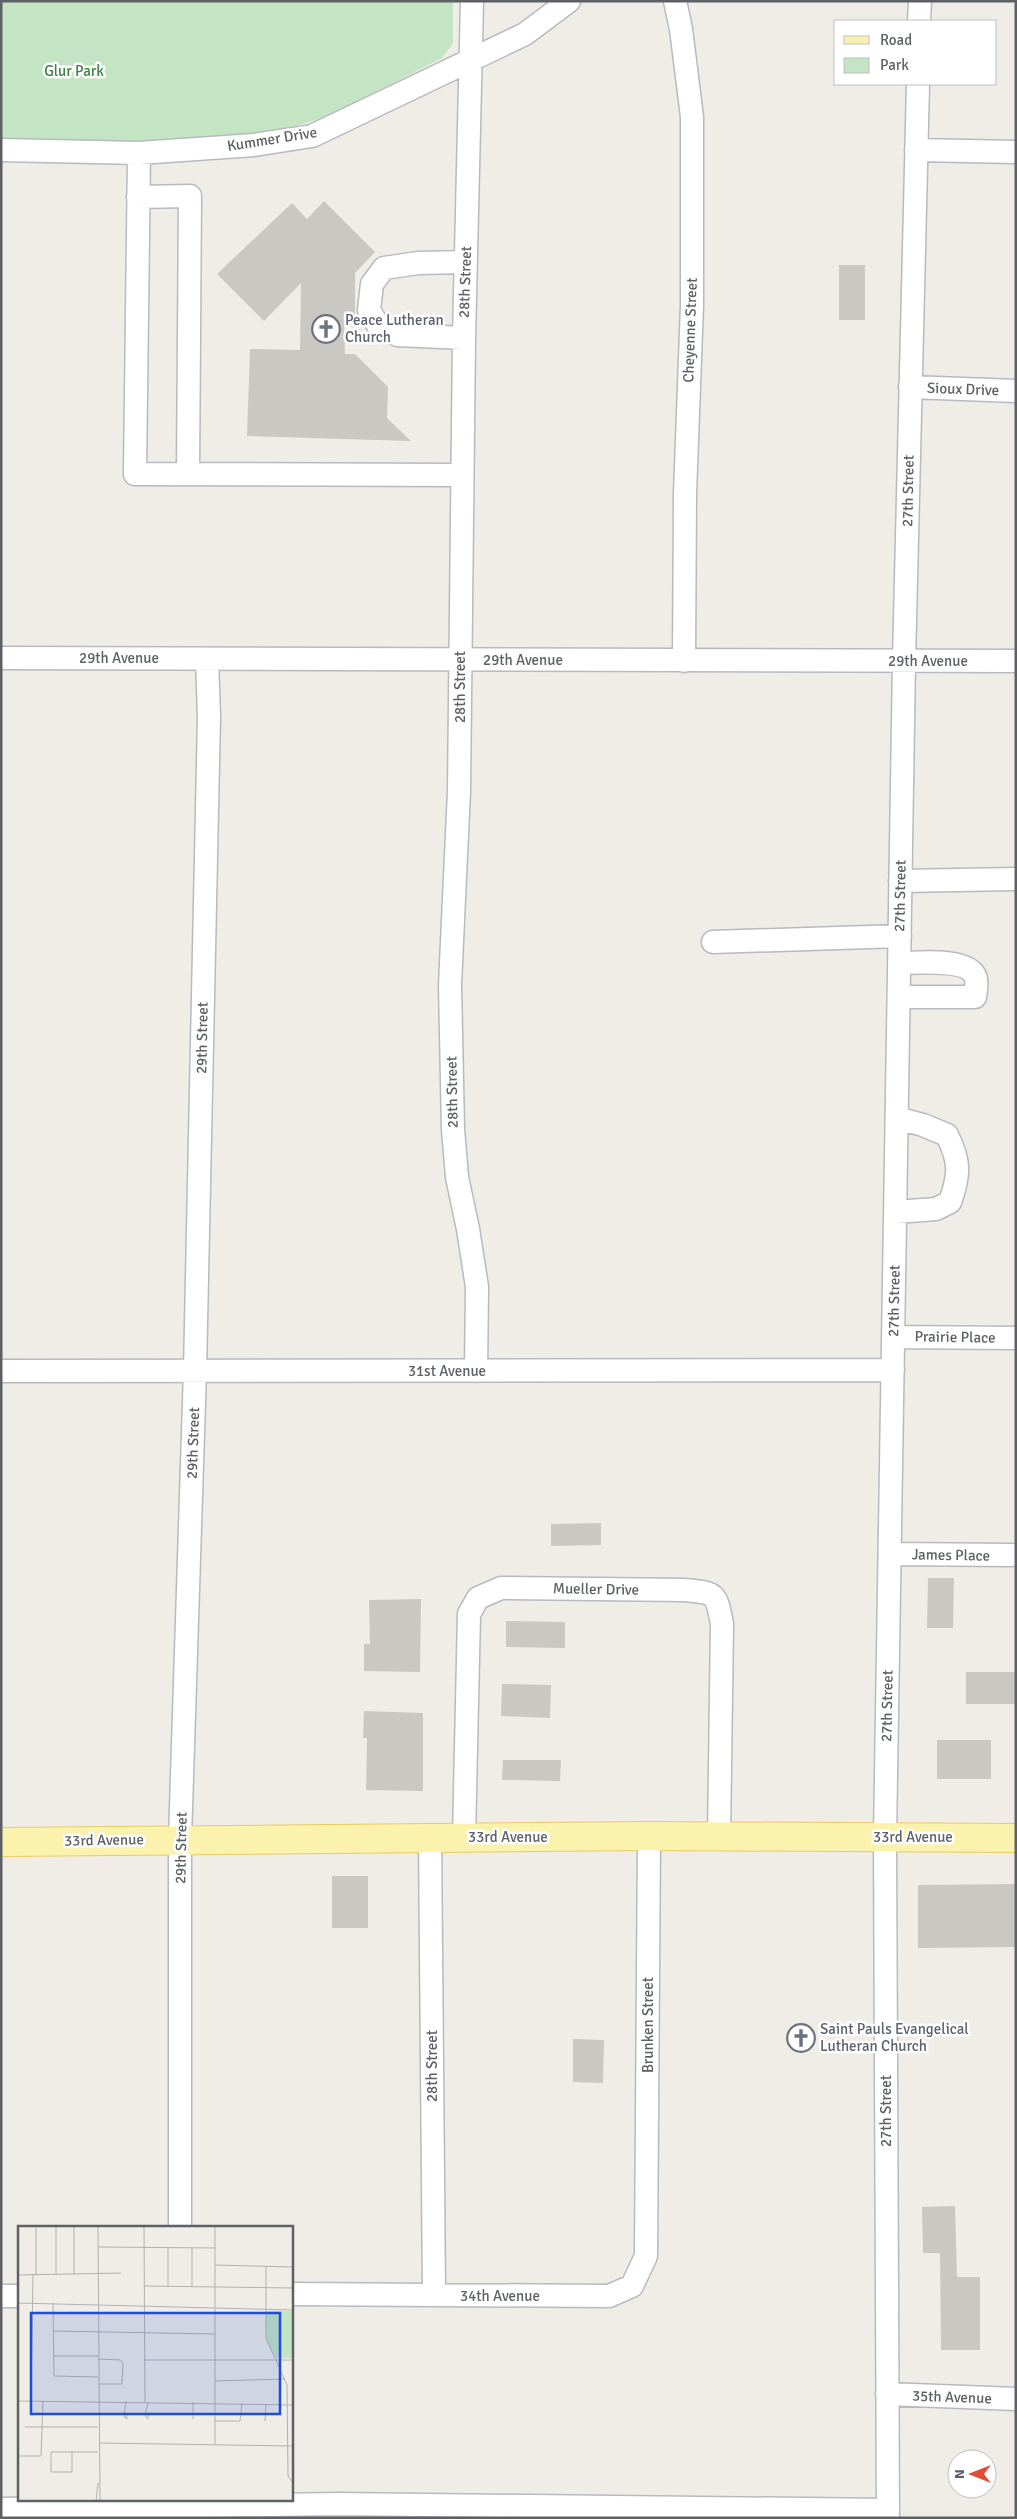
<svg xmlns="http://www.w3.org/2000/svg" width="1017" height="2519" font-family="Signika,sans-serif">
	<rect width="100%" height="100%" fill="#efede5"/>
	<!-- green -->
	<path fill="#c3e5c4" d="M1,1H453V43L442,58L326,117L278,131L214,141L1,142Z"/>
	<!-- building -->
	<path fill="#cac8c2" d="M324,201L375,252L355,273V320H344L345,354H355L388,387L387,418L411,441L247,436L250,349L300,350L301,283L264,321L217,274L292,203L307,219Z
		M839,265H865V320H839Z
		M601,1523V1545L551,1546V1524Z
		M928,1578H954L953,1628H927Z
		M421,1599L420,1672L364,1671V1644H370L369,1600Z
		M506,1621L565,1622V1648L506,1647Z
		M966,1672H1016V1704H966Z
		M502,1684L551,1685L550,1718L501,1716Z
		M364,1711L423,1713V1791L366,1790L367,1738H363Z
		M937,1740H991V1779H937Z
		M503,1760H561L560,1781L502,1780Z
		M332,1876H368V1928H332Z
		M1016,1884V1947L918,1948V1885Z
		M573,2039L604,2040L603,2083L573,2082Z
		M955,2206L957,2277H980V2350H941L940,2253H923L922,2207Z"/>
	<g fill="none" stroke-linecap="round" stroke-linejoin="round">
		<defs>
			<path id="minor" d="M472,1L464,338L459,791L450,985L453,1129L457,1177L468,1229L477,1287L476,1371
				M675,1L681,29L692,117V305L685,494L684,661
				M919,21L920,1
				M1,150L139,153L254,145L312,136L525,34L569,1
				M916,150L1016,152
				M139,153L135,474L462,475
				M138,197L190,196L188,474
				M464,338L398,335L379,327L369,310L372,284L384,268L418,263L466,262
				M910,387L1016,391
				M1,658L1016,661
				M900,881L1016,879
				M713,942L900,936
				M899,997H975C976,990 978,980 974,974C963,958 918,963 899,963
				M896,1212L936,1209L950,1202C960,1174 960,1161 947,1135L923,1125L897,1118
				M893,1337L1016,1338
				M1,1371L893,1370
				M890,1554L1012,1555
				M430,1837L434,2295
				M464,1837L469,1614L478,1598L501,1588L684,1590C716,1593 716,1592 722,1624L719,1837
				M180,2228V1839L195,1371L209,716L207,659
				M291,2294L609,2296L632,2286L646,2256L649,1836
				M1,2296H19
				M887,2394L1016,2399
				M1,2509L338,2504L888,2510
				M888,2518L885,1837L904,661L918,84"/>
			<path id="major" d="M1,1842L649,1836L1016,1838"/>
		</defs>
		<!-- minor casing -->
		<use href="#minor" stroke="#b7babe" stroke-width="25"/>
		<!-- major casing -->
		<use href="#major" stroke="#ebca62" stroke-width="30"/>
		<!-- minor -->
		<use href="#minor" stroke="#fff" stroke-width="22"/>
		<!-- major -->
		<use href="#major" stroke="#fbf2ae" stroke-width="28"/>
	</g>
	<!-- icons -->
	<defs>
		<symbol id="church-ring" viewBox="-11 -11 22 22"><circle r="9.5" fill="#fff" stroke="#6b7280" stroke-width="1.5"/><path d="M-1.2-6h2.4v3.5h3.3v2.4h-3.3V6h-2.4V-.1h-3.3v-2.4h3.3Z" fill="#6b7280"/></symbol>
	</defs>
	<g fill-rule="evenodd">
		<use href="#church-ring" x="310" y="313" width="32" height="32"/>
		<use href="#church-ring" x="785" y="2022" width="32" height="32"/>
	</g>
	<g text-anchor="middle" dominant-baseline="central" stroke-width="5" stroke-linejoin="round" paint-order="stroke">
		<!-- park labels -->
		<g font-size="15" fill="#38813f" stroke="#fff">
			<text x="74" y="71">Glur Park</text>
		</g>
		<!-- street labels -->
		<g font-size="15" fill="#5d6065" stroke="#fff">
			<text transform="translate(272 139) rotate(-9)">Kummer Drive</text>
			<text transform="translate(465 282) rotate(-88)">28th Street</text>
			<text transform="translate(690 330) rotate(-88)">Cheyenne Street</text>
			<text transform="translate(963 389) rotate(2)">Sioux Drive</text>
			<text transform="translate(908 491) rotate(-89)">27th Street</text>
			<text x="119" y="658">29th Avenue</text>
			<text x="523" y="660">29th Avenue</text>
			<text x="928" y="661">29th Avenue</text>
			<text transform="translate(460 687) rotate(-90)">28th Street</text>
			<text transform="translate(900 896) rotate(-89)">27th Street</text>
			<text transform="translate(202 1038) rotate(-89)">29th Street</text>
			<text transform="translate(452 1092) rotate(-91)">28th Street</text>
			<text transform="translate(894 1301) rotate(-89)">27th Street</text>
			<text transform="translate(955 1337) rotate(1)">Prairie Place</text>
			<text x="447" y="1371">31st Avenue</text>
			<text transform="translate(193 1443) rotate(-88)">29th Street</text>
			<text transform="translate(951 1555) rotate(1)">James Place</text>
			<text transform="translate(596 1589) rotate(1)">Mueller Drive</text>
			<text transform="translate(887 1706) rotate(-89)">27th Street</text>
			<text x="508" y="1837">33rd Avenue</text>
			<text x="913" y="1837">33rd Avenue</text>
			<text transform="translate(104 1840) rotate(-1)">33rd Avenue</text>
			<text transform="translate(181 1848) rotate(-89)">29th Street</text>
			<text transform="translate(648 2025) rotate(-90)">Brunken Street</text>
			<text transform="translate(432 2066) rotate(-90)">28th Street</text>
			<text transform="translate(886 2111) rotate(-90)">27th Street</text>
			<text x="500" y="2296">34th Avenue</text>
			<text transform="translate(952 2397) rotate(2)">35th Avenue</text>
		</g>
		<!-- worship labels -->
		<g font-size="15" fill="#5b616d" stroke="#fff" text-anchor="start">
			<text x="345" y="320">Peace Lutheran<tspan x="345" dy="17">Church</tspan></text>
			<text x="820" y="2029">Saint Pauls Evangelical<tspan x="820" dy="17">Lutheran Church</tspan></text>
		</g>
	</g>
	<!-- overview -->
	<g transform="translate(18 2226)">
		<rect width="275" height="275" fill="#efede5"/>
		<path d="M248,85H275V132H258L249,115Z" fill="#c3e5c4"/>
		<path fill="none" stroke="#b1b1ae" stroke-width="1" d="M18,0V49M80,0L82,275M126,0L127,176M197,0V218M80,21L197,22M150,22V61M174,22V61M197,39L275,41M248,40V112L269,159L270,250L275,257M0,49L103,47M38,49V0M56,49V0M127,60L275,62M0,77L275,84M35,77L36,150L80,151M35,105L197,108M35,130H80M80,133L102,134L105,137L104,158H81M126,134H275M197,155L267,153M0,175L275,179M13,175L15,49M175,176V193M108,187L109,193L106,191L108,175M130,188V193L127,190L130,176M197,195H222L224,177M247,195L248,178M7,201H80M81,217L275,220M33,226H54V246H33ZM54,226H80M0,230H23L25,175M78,275L80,257"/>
		<path fill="#1d4ed8" fill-opacity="0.15" stroke="#1d4ed8" stroke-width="2.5" d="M13,87H262V188H13Z"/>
		<rect width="275" height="275" fill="none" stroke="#5d6065" stroke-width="2.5"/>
	</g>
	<!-- border -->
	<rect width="1017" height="2519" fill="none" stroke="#5d6065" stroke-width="5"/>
	<!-- legend -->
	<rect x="834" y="20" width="162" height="65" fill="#ffffff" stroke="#bebfc1"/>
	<rect x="844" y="36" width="25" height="8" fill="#fbf2ae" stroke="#bebfc1"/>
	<text x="880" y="45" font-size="15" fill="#5d6065">Road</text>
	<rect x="844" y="58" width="25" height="15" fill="#c3e5c4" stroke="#bebfc1"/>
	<text x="880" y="70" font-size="15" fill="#5d6065">Park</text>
	<!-- north arrow -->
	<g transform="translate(972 2474) rotate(270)"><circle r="24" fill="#ffffff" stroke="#bebfc1"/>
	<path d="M0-4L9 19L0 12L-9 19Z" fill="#e14c39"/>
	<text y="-8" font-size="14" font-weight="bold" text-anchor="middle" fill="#5d6065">N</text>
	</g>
</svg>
